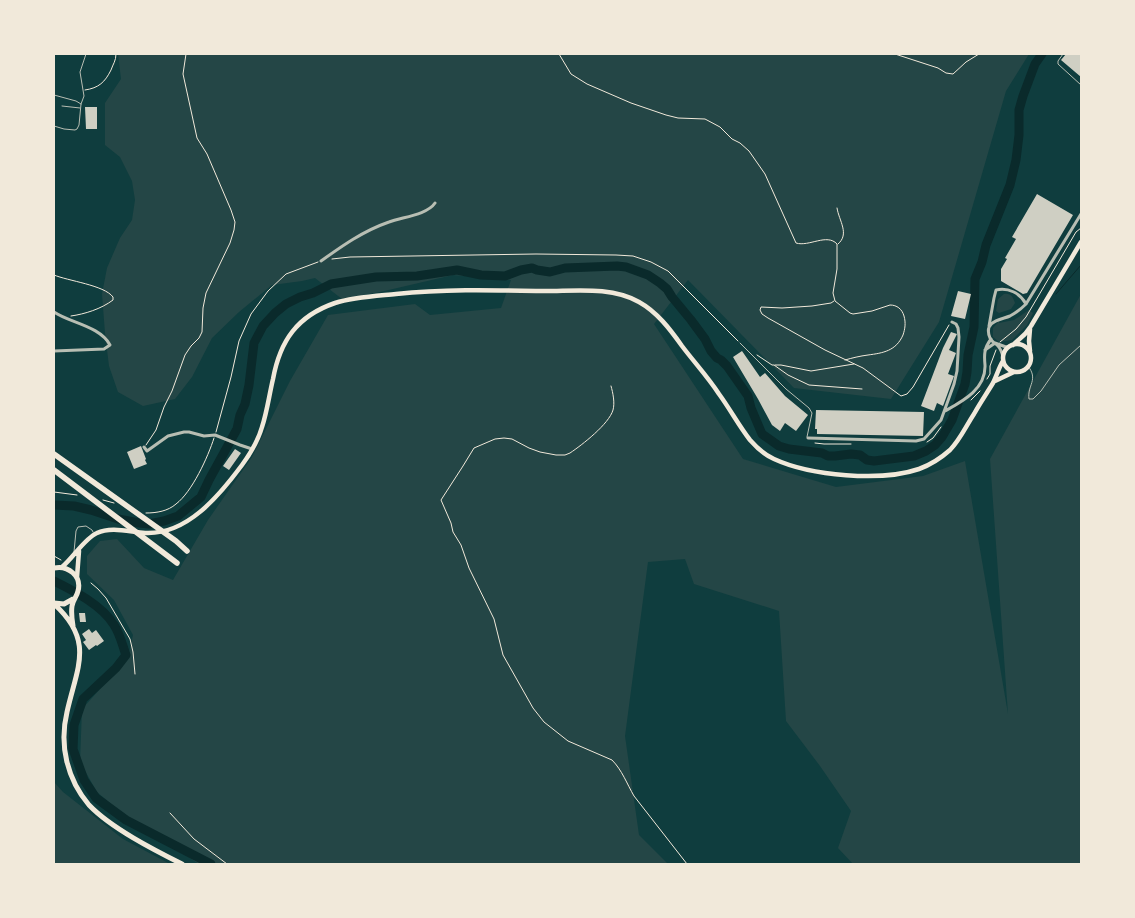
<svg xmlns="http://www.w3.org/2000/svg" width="1135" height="918" font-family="'Sofia Sans Condensed',sans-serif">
	<rect width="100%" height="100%" fill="#0f3d3e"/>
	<!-- green -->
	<path fill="#244646" d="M118,54H1029L1006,91L939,322L891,399L794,388L688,280L654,324L743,459L836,487L923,476L965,461L1008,714L990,459L1081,294V864H853L838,848L851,811L820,766L786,721L779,611L694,584L685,559L648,562L625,736L639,835L668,864H199L117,809L97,792L80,762L82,709L128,658L133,635L114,600L87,574V556L100,541L117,539L144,568L173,580L208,520L252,457L290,381L328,315L415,304L430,315L501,308L511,280L453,275L380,292L342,299L315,278L302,281L272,285L239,312L212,338L192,377L175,399L143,406L118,392L109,366L105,333L102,294L107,268L120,238L132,220L135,200L132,181L120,157L105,145V103L121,79Z
		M1004,294C1011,293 1013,297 1015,303L1011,309L999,313L996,311L998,299Z
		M1029,310L1033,313L1027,325L1012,340L999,342L993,337V328L999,321V323L1014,320Z
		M54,782L63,792L123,839L170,864H54Z"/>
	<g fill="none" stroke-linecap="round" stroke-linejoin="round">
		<!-- stream -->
		<path stroke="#0a2a2b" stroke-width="1" d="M1056,294L1081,265"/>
		<!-- river -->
		<path stroke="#0a2a2b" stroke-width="9" d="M54,505L74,506L91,510L118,519L139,523L149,524L164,521L178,516L201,497L209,480L237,429L240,415L245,404L249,385L254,343L263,326L275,313L286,304L300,297L313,293L331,284L376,277L417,276L457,270L481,275L505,276L521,270L532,268L537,270L550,272L565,268L617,266L626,267L648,275L660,283L667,289L672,297L691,320L705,339L711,351L717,358L721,360L727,366L748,396L751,408L762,434L779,446L789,449L822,453L828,456H835L851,454L860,455L867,460L874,461L914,456L926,451L935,445L942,437L952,420L965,384L967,372L968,355L974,327L975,279L982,262L986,245L1010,185L1016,160L1019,135V110L1023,96L1035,64L1042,54
			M54,581C74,591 102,605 114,625C120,634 122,644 126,655L116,668L83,699L74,725L73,749L84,780L96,798L126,820L211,864"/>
	</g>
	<!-- building -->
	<path fill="#cfcfc3" d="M1066,54H1081V77L1061,60Z
		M85,107H97V129H86Z
		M1037,194L1073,215L1027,293L1023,294L1001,281V269L1007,259L1005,258L1016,239L1012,237Z
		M958,291L971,294L965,319L951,316Z
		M951,332L957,334L949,350L956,353L948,374L954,376L943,406L937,403L934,411L921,406L943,348Z
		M742,351L760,377L765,373L785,396L808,415L796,431L785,423L780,431L772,425L758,399L733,357Z
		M816,410L924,412L923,436L817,434V429H815Z
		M141,446L146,459L145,460L147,464L134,469L127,452Z
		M235,449L241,453L229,470L223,466Z
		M79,613H85L86,622H80Z
		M89,629L92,633L96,630L104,641L97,646L96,645L89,650L83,642L86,640L82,634Z"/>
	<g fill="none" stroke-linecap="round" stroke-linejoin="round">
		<!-- path -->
		<path stroke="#f1e9da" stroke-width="1" d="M559,54L571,74L587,84L631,103L666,115L678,118L705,119L720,127L732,139L740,143L749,151L765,174L796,243C809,247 827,233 837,244V269L833,293L835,301L850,313L853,314L872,311L890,305C897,305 902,309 904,316C906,323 905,329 903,335C896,351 883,353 868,355C860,356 852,358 845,360
			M895,54L938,68L946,73L953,74L966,62L979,54
			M85,90C99,88 105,82 111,70C113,64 116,61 116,54
			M837,208C839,221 850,234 838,244
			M332,259L350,257L536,254L616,255L633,256L651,262L668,271L738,341
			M54,275C68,281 104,285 113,297V300C101,309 85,314 71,316
			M834,301L831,303L812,306L782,308L761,307L760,310L762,314L768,318L825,350L863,368L901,396L907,394L913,387L949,325
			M1000,342L1016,329L1026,317L1076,232L1081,228
			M757,355L772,365H774L788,375L809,385L862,389
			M775,365H781L811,371L854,364
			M987,379L990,374V366L996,350
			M611,386C613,393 615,403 613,410C609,424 582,445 570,453L565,455H556L540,452L529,448L512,439L504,438L495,439L474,448L463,466L441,500L451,523L453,532L461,545L469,568L494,619L503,655L533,708L544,722L568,741L612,760C622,770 627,784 634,796L687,864
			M971,400L980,391
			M216,432L231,377L239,341L251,314L268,291L286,274L318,262
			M927,442L933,438L941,427
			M815,443L824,444H851
			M146,445L156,430L164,407L172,391L185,355L191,346L199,338L202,332L203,308L206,293L230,243L234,230L235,222L231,210L207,154L197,138L183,74L186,54
			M54,492L77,495
			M103,500L114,503
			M146,513C157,513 168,511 176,504C192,492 208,457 214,438
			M54,556L61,560
			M91,583L98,589L106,598L130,639L133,652L135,674
			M170,813L194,839L227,864"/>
		<!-- service -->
		<path stroke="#b8beb3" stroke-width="1" d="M1063,54L1058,61V64L1081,85
			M54,95L76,101L81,104
			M62,106L80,108
			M54,126L64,129L75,130L77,129L79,125L81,104L84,96L80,72L86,54
			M740,343L786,389L809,408L812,413L807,437
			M1028,366C1039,380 1027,385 1029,399H1033L1041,391L1059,365L1081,345
			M74,552L76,531L78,527L86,526L92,530L93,532"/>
		<!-- minor -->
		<path stroke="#b8beb3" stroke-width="3" d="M321,261C342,246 363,231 389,222C402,217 427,215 435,203
			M54,312C70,323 100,326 110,345L104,349L54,351
			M989,326L994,298L996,290C1008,287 1020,293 1026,304
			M985,350L995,343L1006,347L1011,346
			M1003,357C1002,353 1001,349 998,346C995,343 992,342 990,338C983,321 1000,320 1010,316C1016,313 1021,309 1026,304L1081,214
			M945,411C963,401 986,389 985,365C984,355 984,348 991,339
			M808,438L916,441L924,439L941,420L954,384L957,371L959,337L958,328L956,324L952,322
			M144,447L147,451L168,436L184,432H189L204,436L215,435L240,445L252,449"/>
		<!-- secondary -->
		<path stroke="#f1e9da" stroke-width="4.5" d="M1003 358a14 14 0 1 1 28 0a14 14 0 1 1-28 0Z
			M1013,345L1025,334L1031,326L1081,242
			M1030,351L1029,341L1030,329
			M995,381L1014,372
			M62,567C73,558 85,538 97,533C111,526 130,532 145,533C187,535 219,496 242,465C250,454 258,441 262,427C267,412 269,396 273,379C280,341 297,316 335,303C354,297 376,296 396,294C443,289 489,290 537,291C570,292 609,285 639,302C657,312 670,329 682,346C694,362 708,377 719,394C730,409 739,426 750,440C757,448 765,455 774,459C811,476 881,482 919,469C930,465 941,458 950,450C960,440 966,426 974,414C980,403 987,393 993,383C997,375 999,367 1003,361
			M77,577L79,551"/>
		<!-- primary -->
		<path stroke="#f1e9da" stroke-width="5" d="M54,568C68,565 82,576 78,591C77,596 73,600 72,606C71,613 72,620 73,626
			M54,603L64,604L73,599
			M54,604C95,641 77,667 67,712C59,745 67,779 89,805C111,828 154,850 182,864"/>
		<!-- motorway -->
		<path stroke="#f1e9da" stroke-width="5.5" d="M54,454L176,541L187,551
			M54,470L177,563"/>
	</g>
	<!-- border -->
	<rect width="1135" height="918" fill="none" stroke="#f1e9da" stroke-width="110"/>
</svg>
